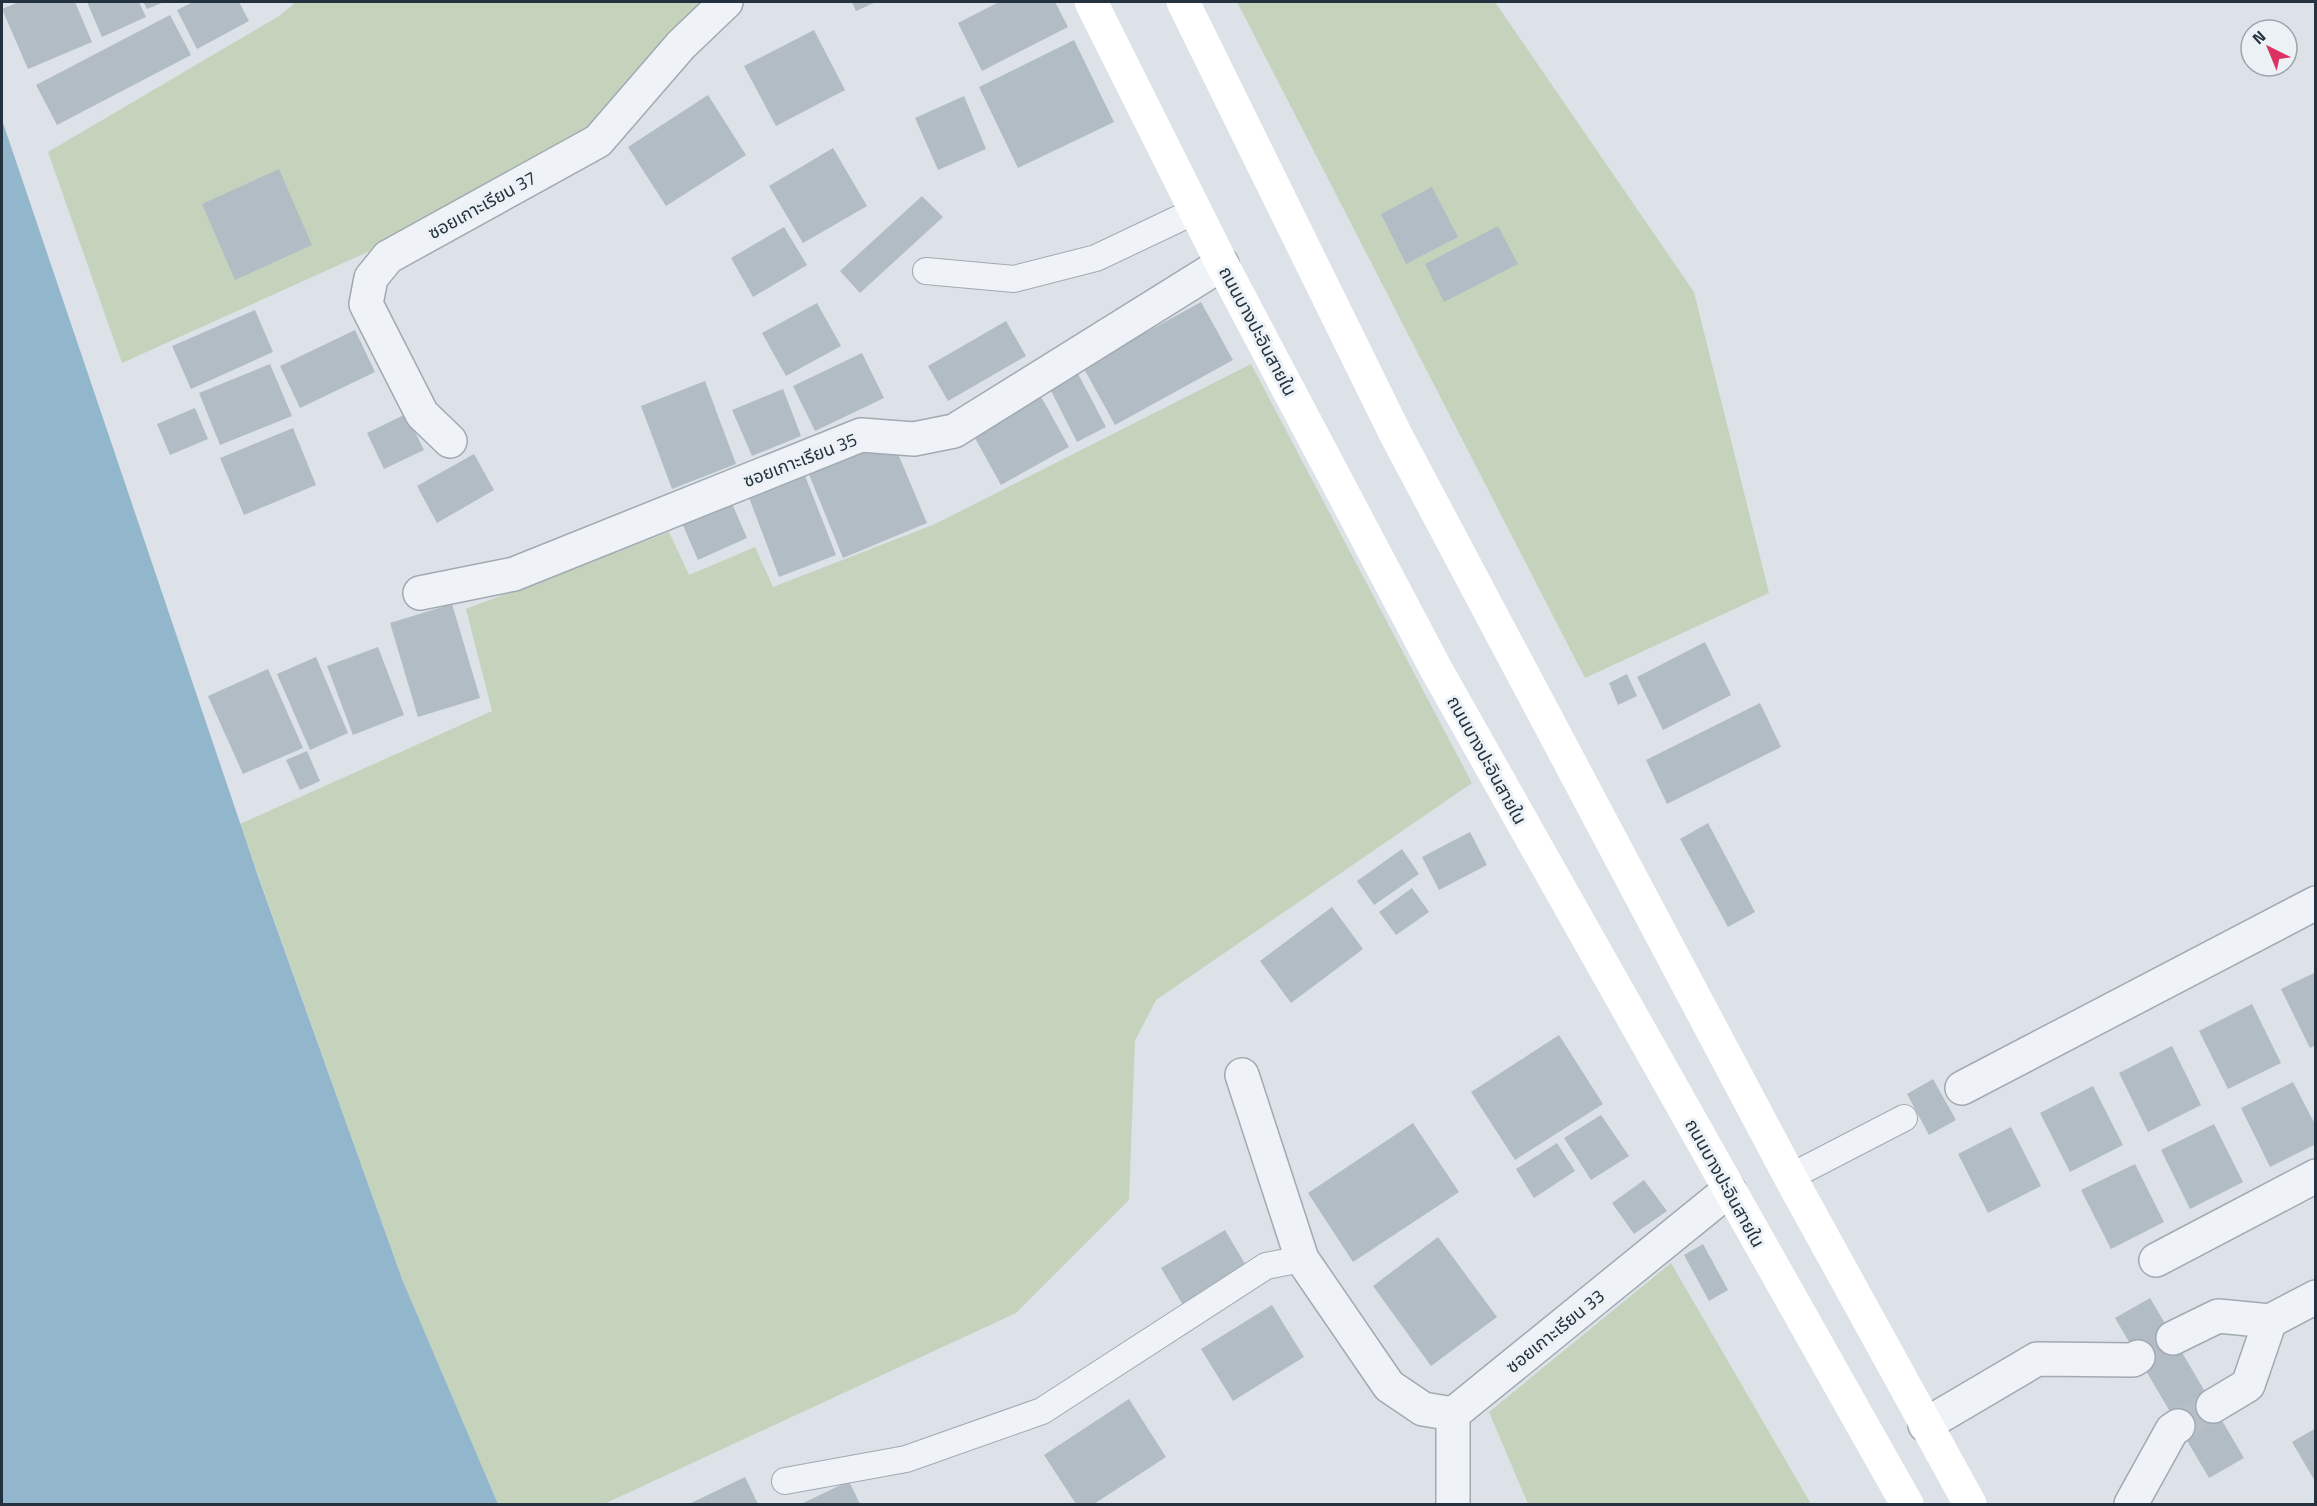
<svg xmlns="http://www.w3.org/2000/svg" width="2317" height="1506" font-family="'Titillium Web','Noto Sans Thai',sans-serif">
	<rect width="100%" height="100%" fill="#dce2e8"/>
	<!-- green -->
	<path fill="#c5d3bc" d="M296,2H711L595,123L372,250L122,363L48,152L279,16Z
		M1237,2H1495L1694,292L1769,593L1585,678Z
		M1251,364L1472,783L1156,1000L1135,1041L1129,1200L1016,1313L604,1504H498L402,1279L240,824L492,711L466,609L669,532L689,575L755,547L773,587L935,524Z
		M1671,1263L1811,1504H1528L1489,1412Z"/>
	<!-- water -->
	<path fill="#92b6cc" d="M2,120L258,876L402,1279L498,1504H2Z"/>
	<!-- building -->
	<path fill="#b2bcc5" d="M19,2H75L92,42L28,69L2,9Z
		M87,2H139L146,17L102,37Z
		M143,2H164L147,9Z
		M193,2H239L249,21L197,49L177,10Z
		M852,2H876L856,11Z
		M999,2H1055L1068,27L982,71L958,23Z
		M170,15L191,55L57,125L36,85Z
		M814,30L845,90L776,126L744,66Z
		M1074,40L1114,122L1018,168L979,87Z
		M708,95L746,155L666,206L628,147Z
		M964,96L986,149L938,170L915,118Z
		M833,148L867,206L803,243L769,186Z
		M279,169L312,245L235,280L202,204Z
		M1432,187L1458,237L1406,264L1381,214Z
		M922,196L943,217L860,293L840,271Z
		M1498,226L1518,264L1444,302L1425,264Z
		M784,227L807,265L753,297L731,258Z
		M1201,302L1233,360L1115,425L1083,367Z
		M817,303L841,346L786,376L762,333Z
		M255,310L273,352L191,389L172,346Z
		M1006,321L1026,356L948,401L928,366Z
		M355,330L375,372L300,408L280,366Z
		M862,353L884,398L815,431L793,386Z
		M270,364L292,416L220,445L199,393Z
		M1076,370L1106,427L1077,442L1048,385Z
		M705,381L736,464L672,489L641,406Z
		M783,389L801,436L752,456L732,410Z
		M1039,393L1069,447L1001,485L971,431Z
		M195,408L208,439L170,455L157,424Z
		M406,414L424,450L384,469L367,433Z
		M293,428L316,485L244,515L220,458Z
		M891,437L927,523L843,558L808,472Z
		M474,454L494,490L437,523L417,486Z
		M804,473L836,555L779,577L748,495Z
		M731,501L747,538L698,560L682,523Z
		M452,604L480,698L418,717L390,623Z
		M1705,642L1731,695L1663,730L1637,677Z
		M378,647L404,715L353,735L327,666Z
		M316,657L348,733L310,750L277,674Z
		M268,669L303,748L243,774L208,696Z
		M1627,674L1637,696L1618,705L1609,683Z
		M1760,703L1781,747L1667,804L1646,760Z
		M307,751L320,781L300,790L286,760Z
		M1708,823L1755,912L1728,927L1680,839Z
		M1470,832L1487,865L1439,890L1422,857Z
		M1402,849L1419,874L1374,905L1357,881Z
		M1412,888L1429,912L1396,935L1379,912Z
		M1332,907L1363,949L1291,1003L1260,961Z
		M2316,972V1045L2310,1048L2281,989Z
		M2252,1004L2281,1063L2228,1089L2199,1031Z
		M1559,1035L1603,1104L1515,1160L1471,1092Z
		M2172,1046L2201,1105L2148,1132L2119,1073Z
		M1933,1079L1956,1120L1929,1135L1907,1094Z
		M2293,1082L2316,1126V1144L2270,1167L2241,1108Z
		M2093,1086L2123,1145L2070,1172L2040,1113Z
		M1601,1115L1629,1156L1591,1180L1564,1138Z
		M1413,1123L1459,1192L1353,1262L1308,1193Z
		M2214,1124L2243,1182L2190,1209L2161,1150Z
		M2011,1127L2041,1186L1988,1213L1958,1154Z
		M1557,1143L1575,1171L1534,1198L1516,1169Z
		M2135,1164L2164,1222L2111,1249L2081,1190Z
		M1644,1180L1667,1211L1634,1234L1612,1203Z
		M1225,1230L1247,1267L1183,1305L1161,1268Z
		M1438,1237L1497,1317L1431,1366L1373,1286Z
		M1703,1244L1728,1290L1709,1301L1684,1255Z
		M2150,1298L2244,1458L2209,1478L2115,1318Z
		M1272,1305L1304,1357L1233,1401L1201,1349Z
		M1129,1399L1166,1457L1094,1504H1076L1044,1455Z
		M2316,1428V1483L2292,1442Z
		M745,1477L758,1504H689Z
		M849,1481L860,1504H801Z"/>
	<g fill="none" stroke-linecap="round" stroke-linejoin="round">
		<!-- minor-tunnel -->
		<path stroke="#b7bfc6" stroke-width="33" stroke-dasharray="33 16" stroke-linecap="butt" d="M2178,1426L2213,1406"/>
		<defs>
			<path id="service" d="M926,271L1014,279L1096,258L1195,211
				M1790,1177L1904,1118
				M785,1481L906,1459L1042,1411L1266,1266L1302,1259"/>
			<path id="minor" d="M450,441L422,414L366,304L371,278L388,257L598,141L681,45L726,2
				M420,593L514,574L861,435L914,439L954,431L1222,264
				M1242,1075L1302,1259L1389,1386L1423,1409L1453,1414
				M1962,1088L2316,903
				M2156,1260L2316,1176
				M2173,1338L2218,1316L2270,1321L2316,1297
				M2213,1406L2248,1385L2270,1321
				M1925,1425L2037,1359L2133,1360L2138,1357
				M1453,1504V1414L1729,1190
				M2131,1504L2172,1430L2178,1426"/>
		</defs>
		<!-- service casing -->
		<use href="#service" stroke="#a1aab2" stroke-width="28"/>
		<!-- minor casing -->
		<use href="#minor" stroke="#a1aab2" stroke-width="36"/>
		<!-- service -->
		<use href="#service" stroke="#eff2f6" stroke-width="26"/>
		<!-- minor -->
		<use href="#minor" stroke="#eff2f6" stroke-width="33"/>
		<!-- secondary -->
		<path stroke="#fff" stroke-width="33" d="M1091,2L1222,264L1436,669L1907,1504
			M1183,2L1396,435L1790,1177L1970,1504"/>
	</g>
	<g text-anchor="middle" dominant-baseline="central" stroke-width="6" stroke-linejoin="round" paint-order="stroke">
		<!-- street labels -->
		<g font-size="18" fill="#24323f" stroke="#ebf1f5">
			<text transform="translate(482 205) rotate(-29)">ซอยเกาะเรียน 37</text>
			<text transform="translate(1258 331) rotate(62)">ถนนบางปะอินสายใน</text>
			<text transform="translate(800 460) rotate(-21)">ซอยเกาะเรียน 35</text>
			<text transform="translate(1487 760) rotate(61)">ถนนบางปะอินสายใน</text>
			<text transform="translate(1725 1183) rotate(61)">ถนนบางปะอินสายใน</text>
			<text transform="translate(1555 1331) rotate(-39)">ซอยเกาะเรียน 33</text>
		</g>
	</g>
	<!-- border -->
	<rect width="2317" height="1506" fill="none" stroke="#24323f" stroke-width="6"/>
	<!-- north arrow -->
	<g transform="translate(2269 48) rotate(317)"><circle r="28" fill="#ebf1f5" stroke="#9ba5ac" stroke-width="1.5"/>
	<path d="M0-4.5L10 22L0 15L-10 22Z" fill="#dc3263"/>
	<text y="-9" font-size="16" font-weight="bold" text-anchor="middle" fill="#24323f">N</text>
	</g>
</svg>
